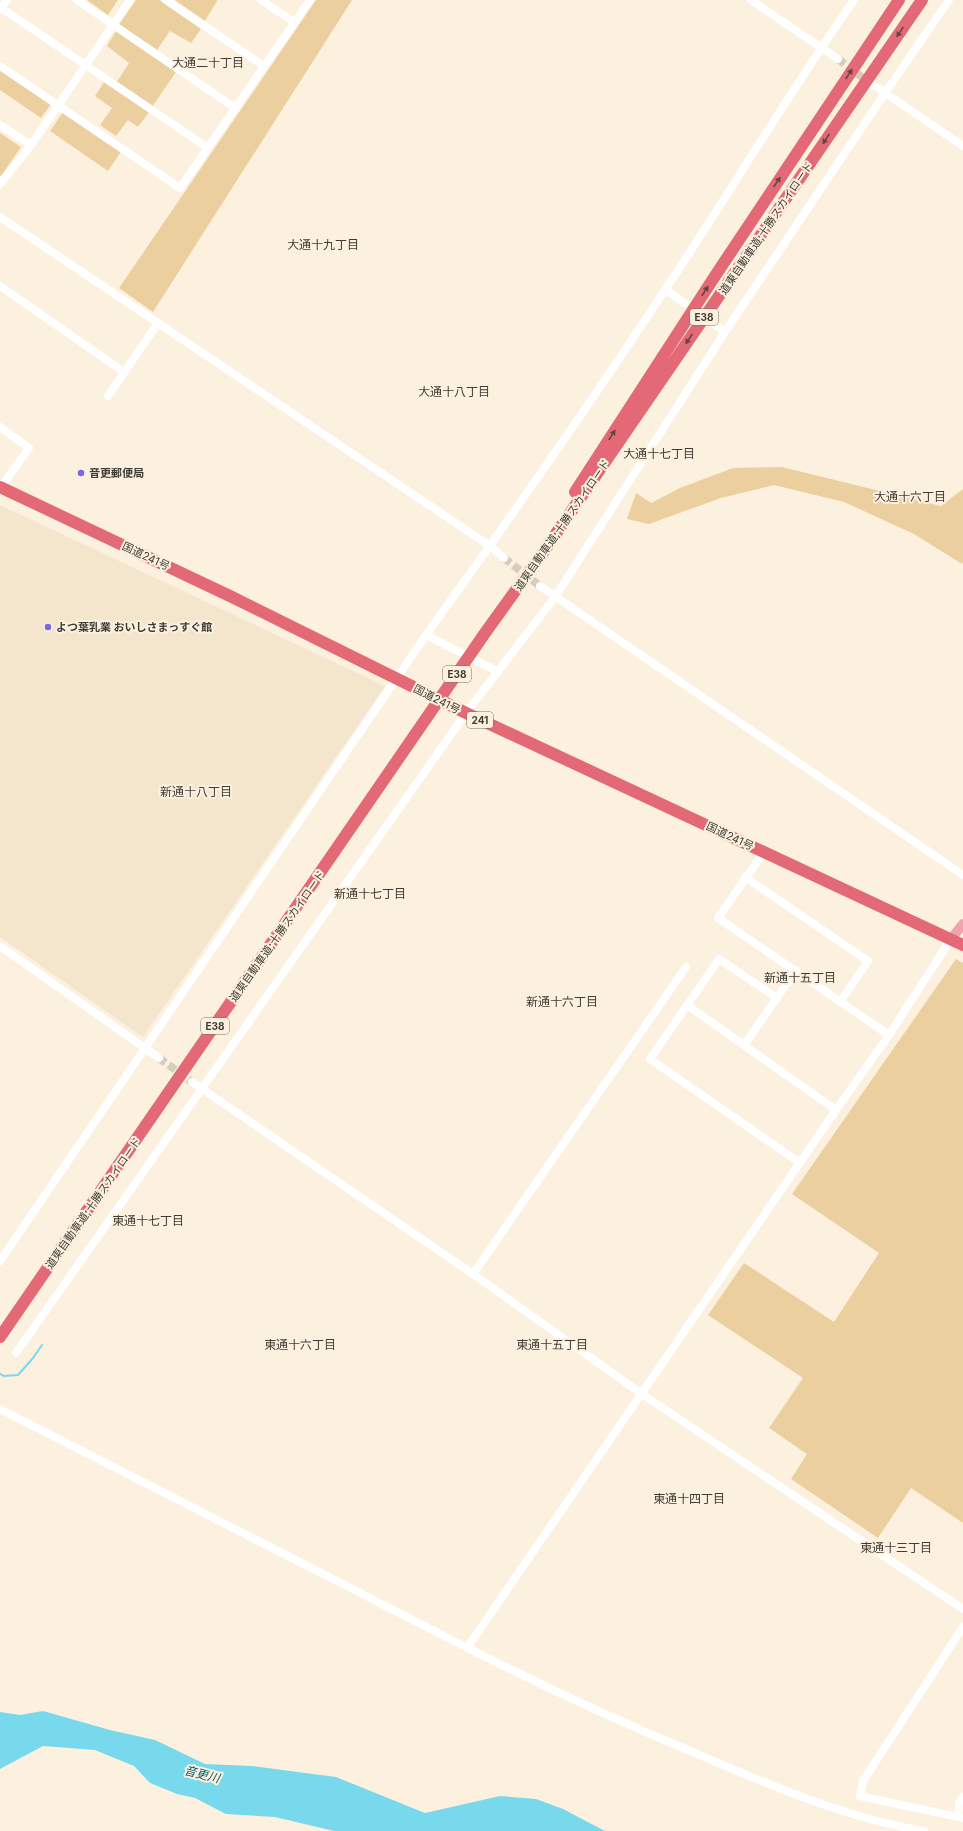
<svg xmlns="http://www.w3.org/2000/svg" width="963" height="1831" font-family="Inter,'Noto Sans JP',sans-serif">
	<rect width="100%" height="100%" fill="#fcf1df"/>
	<!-- built -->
	<path fill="#f3e6cd" d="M0,505L385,686L143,1037L0,937Z"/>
	<!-- green -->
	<path fill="#ebcf9f" d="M87,0H118L108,15Z
		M136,0H159L201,29L191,43L170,31L157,50L118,26Z
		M175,0H217V1L205,21Z
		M316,0H352L153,312L119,288Z
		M116,31L176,72L152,107L116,83L129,63L107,46Z
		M0,69L51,104L41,118L0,90Z
		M104,82L149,112L138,127L128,120L116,136L100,125L112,108L95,96Z
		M63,112L121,152L108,171L50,131Z
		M0,133L21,147L1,176L0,175Z
		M782,467L941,506L963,489V562L962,564L914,534L844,502L774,485L721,498L649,524L627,519L636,493L651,503L680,488L733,468Z
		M956,959L963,963V1523L911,1488L878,1538L791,1479L807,1454L769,1428L803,1378L708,1315L744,1263L834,1322L879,1253L792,1194Z"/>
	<!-- water -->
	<path fill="#78d9ed" d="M43,1711L110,1730L155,1740L205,1764L252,1766L336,1777L425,1813L500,1796L536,1799L563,1809L605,1831H334L275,1817L226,1814L195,1798L177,1794L150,1783L134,1766L95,1750L43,1746L0,1769V1712L20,1715Z"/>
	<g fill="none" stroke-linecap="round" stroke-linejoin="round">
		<!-- stream -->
		<path stroke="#78d9ed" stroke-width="2" d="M0,1374L4,1376L18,1375L33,1358L42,1345"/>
		<!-- minor-tunnel -->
		<path stroke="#d6cdbd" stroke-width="8" stroke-dasharray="8 4" stroke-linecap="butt" d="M838,59L871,84
			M504,558L540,586
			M159,1058L192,1082"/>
		<!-- minor -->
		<path stroke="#fff" stroke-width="8" d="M77,0L235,108
			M166,0L264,66
			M261,0L294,22
			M751,0L838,59
			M0,7L208,148
			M0,10L7,0
			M0,66L180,188L310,0
			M872,84L963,146
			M0,125L31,145
			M0,184L31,145L130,0
			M0,217L490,546L504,558
			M0,286L124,372
			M666,290L684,303
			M710,321L725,332
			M108,396L158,323
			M0,427L29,448L1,487
			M540,586L963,875
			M426,635L497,671
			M764,852L718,918L889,1035
			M745,877L868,961L840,1002
			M0,946L159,1058
			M777,998L719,959L650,1059L800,1163
			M687,1005L836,1110
			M745,1044L796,970
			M192,1082L473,1274L642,1394L963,1609
			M0,1261L426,635C508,521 588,407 665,290C729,194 788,94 854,0
			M473,1274L686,967
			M16,1353L466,713L555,597L725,332L885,93L949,0
			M0,1409C112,1466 225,1524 337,1581C447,1638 555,1694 669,1742C752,1777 835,1816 924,1831
			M963,1627L863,1781L860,1796L963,1818
			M467,1648L836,1110L889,1035L951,939
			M958,1817L959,1803L963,1797"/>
		<!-- major -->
		<path stroke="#eea5ad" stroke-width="10" d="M951,939L963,924"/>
		<!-- highway -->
		<path stroke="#e36976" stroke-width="12" d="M0,487L232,597L466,713L963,945
			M575,492L715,276L899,0
			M0,1337L485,633L544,551L922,0"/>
	</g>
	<!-- one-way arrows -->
	<defs><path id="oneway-solid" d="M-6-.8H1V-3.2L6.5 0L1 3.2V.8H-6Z"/></defs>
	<g fill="#614542">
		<use href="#oneway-solid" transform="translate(900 32) rotate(124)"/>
		<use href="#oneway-solid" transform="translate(849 74) rotate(-56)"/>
		<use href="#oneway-solid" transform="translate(826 139) rotate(124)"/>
		<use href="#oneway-solid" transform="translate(777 182) rotate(-56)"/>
		<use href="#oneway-solid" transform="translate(705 291) rotate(-57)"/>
		<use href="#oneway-solid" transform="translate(689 339) rotate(124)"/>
		<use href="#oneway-solid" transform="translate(612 435) rotate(-57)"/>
	</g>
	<!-- markers -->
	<g fill="#7867e2" stroke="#fcf1df" stroke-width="1.5">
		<circle cx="81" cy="473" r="4"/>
		<circle cx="48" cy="627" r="4"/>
	</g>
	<g text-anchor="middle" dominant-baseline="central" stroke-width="4" stroke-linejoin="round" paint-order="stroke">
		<!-- shield labels -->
		<g fill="#fcf1df" stroke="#787268" stroke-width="1">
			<rect x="690" y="309" width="28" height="16" rx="3"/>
			<rect x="443" y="666" width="28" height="16" rx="3"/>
			<rect x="467" y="712" width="26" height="16" rx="3"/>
			<rect x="201" y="1018" width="28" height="16" rx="3"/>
		</g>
		<g font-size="10" font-weight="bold" fill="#403c35">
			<text x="704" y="317">E38</text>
			<text x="457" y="674">E38</text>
			<text x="480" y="720">241</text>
			<text x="215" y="1026">E38</text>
		</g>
		<!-- street labels -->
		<g font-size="11" fill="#403c35" stroke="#fcf1df">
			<text transform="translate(766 228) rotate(-56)">道東自動車道;十勝スカイロード</text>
			<text transform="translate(562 525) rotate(-55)">道東自動車道;十勝スカイロード</text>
			<text transform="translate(146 556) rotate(25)">国道241号</text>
			<text transform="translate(437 699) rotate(27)">国道241号</text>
			<text transform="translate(730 836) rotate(25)">国道241号</text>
			<text transform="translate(277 936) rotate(-55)">道東自動車道;十勝スカイロード</text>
			<text transform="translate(93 1203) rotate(-55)">道東自動車道;十勝スカイロード</text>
		</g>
		<!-- poi labels -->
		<g font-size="11" font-weight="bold" fill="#403c35" stroke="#fcf1df" text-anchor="start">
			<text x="89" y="473">音更郵便局</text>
			<text x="56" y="627">よつ葉乳業 おいしさまっすぐ館</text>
		</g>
		<!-- neighbourhood labels -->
		<g font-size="12" fill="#403c35" stroke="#fcf1df">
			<text x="208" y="62">大通二十丁目</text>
			<text x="323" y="244">大通十九丁目</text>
			<text x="454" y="391">大通十八丁目</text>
			<text x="659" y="453">大通十七丁目</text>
			<text x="910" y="496">大通十六丁目</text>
			<text x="196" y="791">新通十八丁目</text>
			<text x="370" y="893">新通十七丁目</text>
			<text x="800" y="977">新通十五丁目</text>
			<text x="562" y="1001">新通十六丁目</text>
			<text x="148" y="1220">東通十七丁目</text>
			<text x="300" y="1344">東通十六丁目</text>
			<text x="552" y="1344">東通十五丁目</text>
			<text x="689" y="1498">東通十四丁目</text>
			<text x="896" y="1547">東通十三丁目</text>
		</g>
		<!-- water labels -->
		<g font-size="12" font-style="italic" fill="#005a68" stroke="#fcf1df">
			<text transform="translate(202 1774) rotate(14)">音更川</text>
		</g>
	</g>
</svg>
